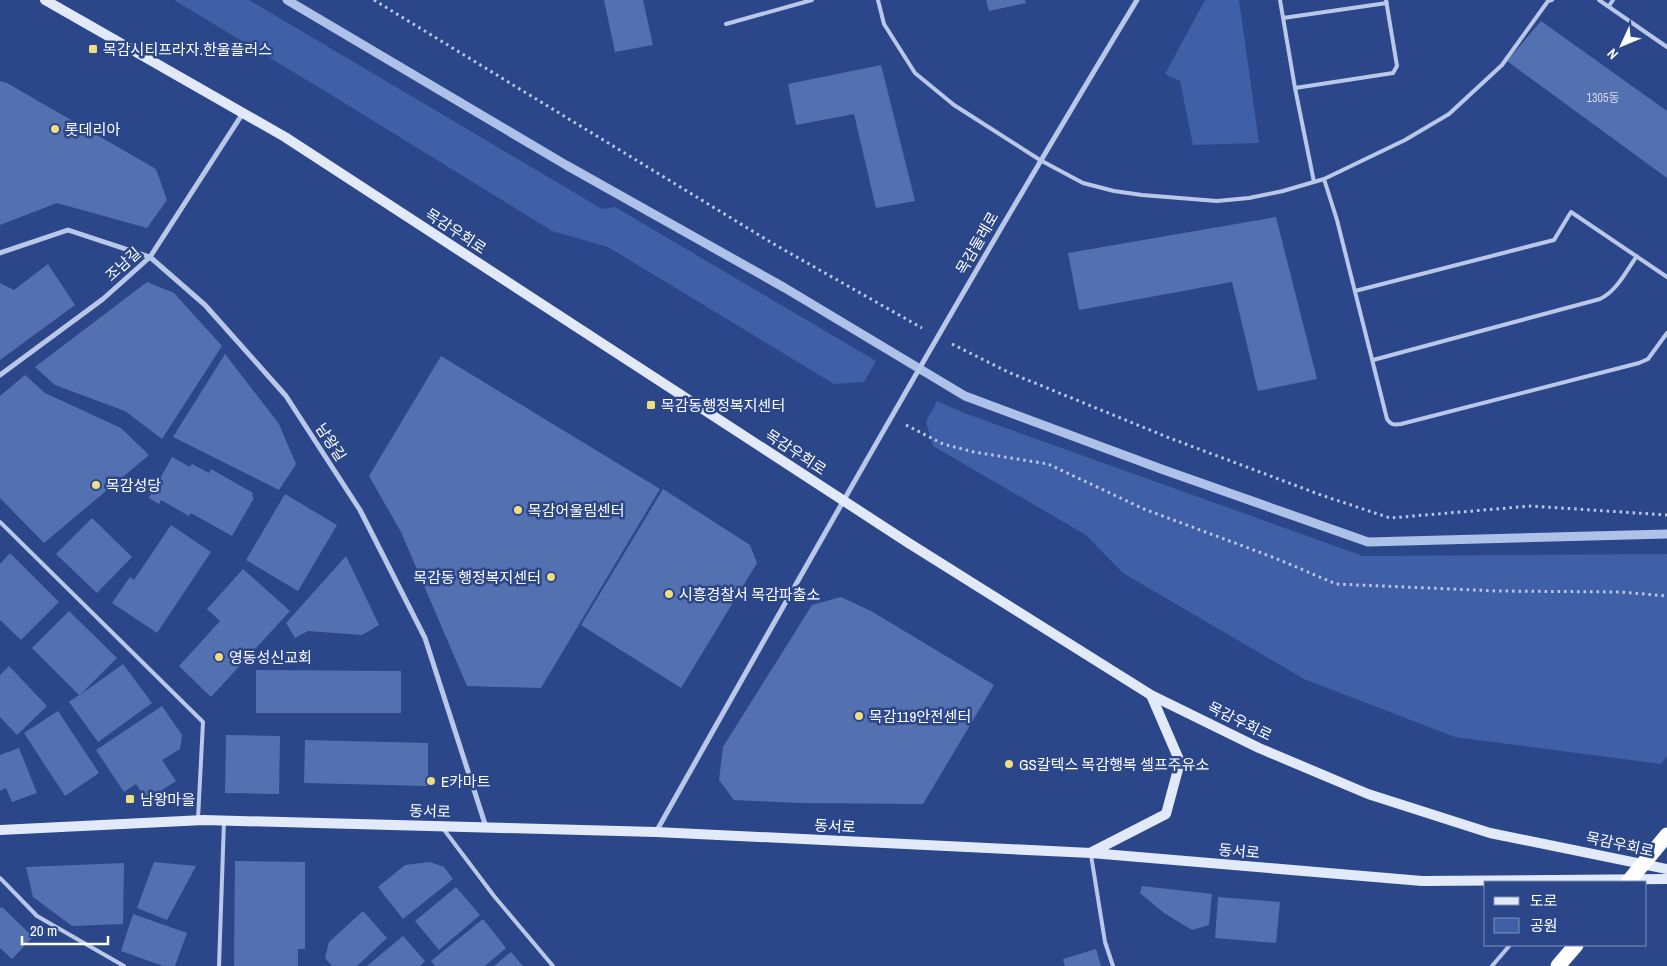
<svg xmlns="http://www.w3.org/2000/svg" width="1667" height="966" font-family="'Archivo Narrow','Noto Sans KR',sans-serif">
	<rect width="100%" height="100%" fill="#2b478a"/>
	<!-- green -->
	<path fill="#3f60a6" d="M174,0H249L602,209L615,207L876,361L864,382L834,384L608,247L552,231L338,99Z
		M1205,0H1239L1259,143L1193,145L1180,81L1165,74Z
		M937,401L964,413L1363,556L1667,554V756L1661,764L1455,737L1304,679L1123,573L1086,535L933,446L926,422Z"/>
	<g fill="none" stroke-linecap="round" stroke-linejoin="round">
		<!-- stream -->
		<path stroke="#adc1e9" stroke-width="9" d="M287,0L566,165L785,288L965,396L1164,470L1368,542L1667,534"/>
	</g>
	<!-- building -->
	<path fill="#5370b1" d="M604,0H643L653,45L615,52Z
		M986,0H1025L1026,3L989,11Z
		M1541,21L1667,111V178L1507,61Z
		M881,65L915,201L876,208L854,114L796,125L788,84Z
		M0,81L7,83L156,169L167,200L147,228L57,203L0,225Z
		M1276,217L1317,379L1258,391L1232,282L1079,310L1068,253Z
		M48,264L75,305L0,360V283L14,290Z
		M147,282L174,293L222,346L162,439L125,411L55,385L35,367Z
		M225,354L279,424L296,464L279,490L173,437Z
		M441,356L660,489L541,688L467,686L401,532L369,476Z
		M25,375L45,393L121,428L149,455L44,543L0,498V396Z
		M172,457L190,467L192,464L209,473L211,469L253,493L252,496L254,498L232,536L191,513L189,516L161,500L159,504L149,498L151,494L148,492L157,475L161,477Z
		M663,489L750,545L757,563L681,688L581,625Z
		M285,494L337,525L298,591L246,560Z
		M92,518L132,557L97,593L56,554Z
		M171,525L211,552L157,633L112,603L130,577L134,580Z
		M10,553L59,602L21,640L0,620V564Z
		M346,556L379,625L362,635L308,631L295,638L286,623Z
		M243,569L290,611L211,697L179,666L220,621L207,609Z
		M841,597L871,611L994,685L923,804L799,803L734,800L719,780L723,747L812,605Z
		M69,611L117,658L80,695L123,664L152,703L98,742L69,702L79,695L32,648Z
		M9,666L47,706L17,735L0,717V675Z
		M256,670L401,671V713H256Z
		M162,706L182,735L180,749L162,760L176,781L147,800L136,784L124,792L96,750Z
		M58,711L99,773L65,796L24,733Z
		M226,735L280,736L279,794L225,793Z
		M305,740L428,743V786L304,783Z
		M19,748L37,793L12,802L6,788L0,791V755Z
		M235,861L305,862V949H298V966H234Z
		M154,862L196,866L167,920L137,908Z
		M430,862L444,867L453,879L403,919L378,887L405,865Z
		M124,863L123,924L72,926L33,897L26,867Z
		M1142,886L1212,894L1209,925L1192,930L1164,913L1140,893Z
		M456,887L480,915L439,950L415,921Z
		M1218,897L1280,902L1276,943L1215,938Z
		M2,907L33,937L12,959L0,948V908Z
		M363,911L387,938L357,966H332L325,958L329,942Z
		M133,914L187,933L175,966H163L121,951Z
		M483,919L506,948L485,966H435L431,961Z
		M403,936L425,961L420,966H367Z
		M1096,949L1101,966H1065L1063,959Z
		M511,952L523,966H494Z"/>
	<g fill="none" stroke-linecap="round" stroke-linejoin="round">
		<!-- path -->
		<path stroke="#b9c8e9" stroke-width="3" stroke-dasharray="2.5 4" stroke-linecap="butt" d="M374,0L772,243L922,328
			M952,344L1008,372L1167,437L1321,495L1390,518L1531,506L1667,515
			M906,425L943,444L974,452L1048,464L1144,509L1275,558L1336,584L1497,591L1621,592L1667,596"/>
		<!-- lane -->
		<path stroke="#b9c8e9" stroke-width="4" d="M878,0L884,24L915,73L954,105L1040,160L1083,183L1114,191L1142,195L1217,201L1249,198L1283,191L1324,179L1405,140L1449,114L1502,65L1548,1L1552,0
			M1280,0L1295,88L1314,182
			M1599,0L1667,47
			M1609,6L1613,0
			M1283,18L1387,3
			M726,24L812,0
			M1295,88L1393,73L1397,66L1386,0
			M1324,179L1337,220L1387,419C1391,425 1394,425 1401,424L1639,363L1648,359L1667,333
			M1355,291L1554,240L1571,212L1667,277
			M1373,360L1600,299C1617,291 1626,271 1637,256
			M0,522L203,722L198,819
			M442,827L494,896L553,966
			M1091,855L1105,942L1113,966
			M0,878L37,916L124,966
			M219,966L224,821
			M1492,966L1510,945"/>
		<!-- street -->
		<path stroke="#b9c8e9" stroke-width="5" d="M0,253L68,230L150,257L205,305L286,396L360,510L425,638L486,827
			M0,375L103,299L150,257L243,113
			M656,832C813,553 971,274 1137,0"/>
		<!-- secondary -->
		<path stroke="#e2e9f8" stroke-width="10" d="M45,0L285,137L907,542L1151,695L1259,748L1368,794L1490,833L1667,869
			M0,830L204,820L656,832L1091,853L1422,881L1667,879
			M1092,852L1166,814L1180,762L1151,695"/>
		<!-- highway -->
		<path stroke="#fff" stroke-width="15" d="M1558,966L1576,945"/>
		<!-- highway-bridge -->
		<path stroke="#fff" stroke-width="15" d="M1628,882L1667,835"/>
	</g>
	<!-- markers -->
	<g fill="#efde80" stroke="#2b478a" stroke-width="2">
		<rect x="88" y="44" width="10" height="10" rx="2.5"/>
		<circle cx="55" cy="129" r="5"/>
		<rect x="646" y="400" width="10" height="10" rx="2.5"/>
		<circle cx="96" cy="485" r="5"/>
		<circle cx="518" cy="510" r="5"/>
		<circle cx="551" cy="577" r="5"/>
		<circle cx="669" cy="594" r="5"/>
		<circle cx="219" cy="657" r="5"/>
		<circle cx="859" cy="716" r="5"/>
		<circle cx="1009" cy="764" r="5"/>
		<circle cx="431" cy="781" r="5"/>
		<rect x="125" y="794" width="10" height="10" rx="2.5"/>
	</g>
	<g text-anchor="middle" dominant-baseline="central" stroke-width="5" stroke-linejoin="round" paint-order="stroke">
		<!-- number labels -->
		<g font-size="12" fill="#d4dbec">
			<text x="1603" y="98">1305동</text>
		</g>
		<!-- poi labels -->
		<g font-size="15" fill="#fff" stroke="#2b478a" text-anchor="start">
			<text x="103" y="49">목감시티프라자.한울플러스</text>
			<text x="65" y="129">롯데리아</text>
			<text x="661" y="405">목감동행정복지센터</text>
			<text x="106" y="485">목감성당</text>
			<text x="528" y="510">목감어울림센터</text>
			<text x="541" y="577" text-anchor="end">목감동 행정복지센터</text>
			<text x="679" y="594">시흥경찰서 목감파출소</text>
			<text x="229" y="657">영동성신교회</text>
			<text x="869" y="716">목감119안전센터</text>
			<text x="1019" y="764">GS칼텍스 목감행복 셀프주유소</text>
			<text x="441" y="781">E카마트</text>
			<text x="140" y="799">남왕마을</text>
		</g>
		<!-- street labels -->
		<g font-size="15" fill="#fff" stroke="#2b478a">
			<text transform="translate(456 231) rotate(33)">목감우회로</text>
			<text transform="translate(977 243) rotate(-60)">목감둘레로</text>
			<text transform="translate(123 264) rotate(-42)">조남길</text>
			<text transform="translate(331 442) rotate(57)">남왕길</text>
			<text transform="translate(796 452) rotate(33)">목감우회로</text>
			<text transform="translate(1240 721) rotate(26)">목감우회로</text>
			<text transform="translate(430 811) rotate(2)">동서로</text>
			<text transform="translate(835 826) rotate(3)">동서로</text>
			<text transform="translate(1620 844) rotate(12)">목감우회로</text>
			<text transform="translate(1239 851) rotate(5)">동서로</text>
		</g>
	</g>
	<!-- legend -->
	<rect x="1484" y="881" width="162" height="65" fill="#2b478a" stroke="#8091b9"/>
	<rect x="1494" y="897" width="25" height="8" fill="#e2e9f8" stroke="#8091b9"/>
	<text x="1530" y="906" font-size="15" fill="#ffffff">도로</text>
	<rect x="1494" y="918" width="25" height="15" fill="#3f60a6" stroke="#8091b9"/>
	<text x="1530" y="931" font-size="15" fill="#ffffff">공원</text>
	<!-- north arrow -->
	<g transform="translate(1622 45) rotate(226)" stroke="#2b478a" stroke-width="4" paint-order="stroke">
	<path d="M0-4L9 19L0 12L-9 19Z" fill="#ffffff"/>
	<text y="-8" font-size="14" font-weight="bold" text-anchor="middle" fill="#ffffff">N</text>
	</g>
	<!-- scale -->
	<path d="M22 936v8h86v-8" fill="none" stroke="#ffffff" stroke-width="2.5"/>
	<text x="30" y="936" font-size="15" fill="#ffffff" stroke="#2b478a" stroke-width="4" paint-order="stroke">20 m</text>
</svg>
